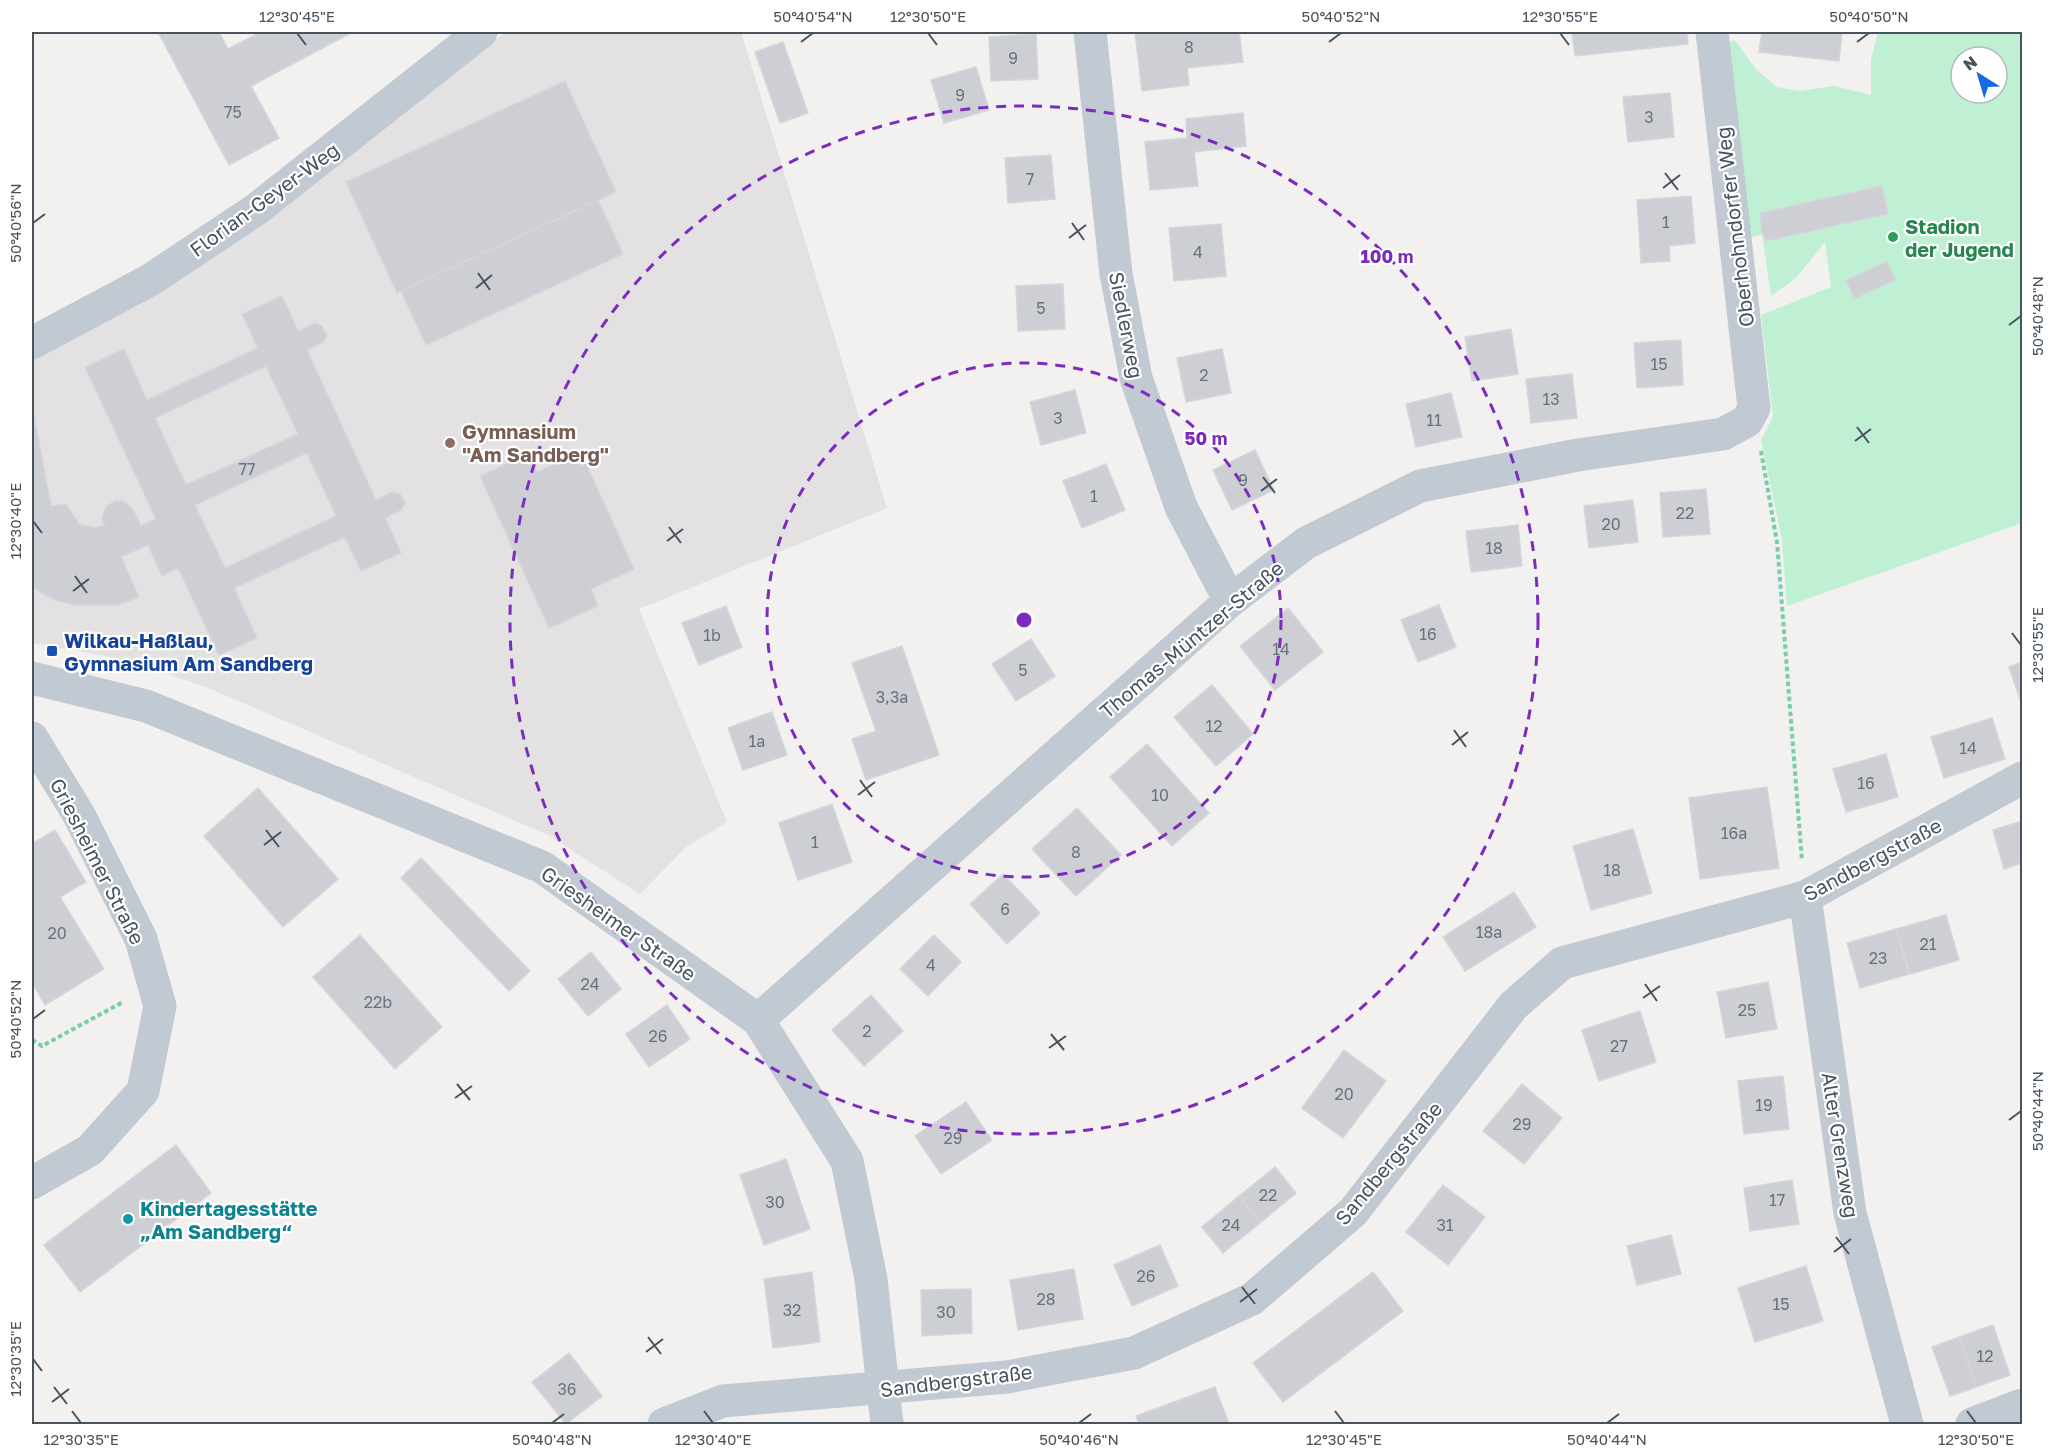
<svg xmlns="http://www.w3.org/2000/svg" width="2054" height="1456" font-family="'Golos Text',sans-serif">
	<rect width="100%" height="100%" fill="#f3f0f0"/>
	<!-- education -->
	<path fill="#e4e1e2" d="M506,32H741L887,508L639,609L727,822L686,847L640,894L548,835L211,689L154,669L102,655L32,643V352L384,121Z"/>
	<!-- green -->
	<path fill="#bff0d4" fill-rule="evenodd" d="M1878,32H2022V523L1787,606L1782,540L1761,440L1773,417L1761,315L1831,287L1825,242L1797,277L1771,296L1762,234L1741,241L1721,44L1735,40L1756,69L1776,87L1800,91L1834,86L1871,95V60ZM1961,57H1997V93H1961Z"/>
	<!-- building -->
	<path fill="#cdcfd5" stroke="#d4d6dc" stroke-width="1.5" fill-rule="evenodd" d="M158,32H219L228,49L261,32H347L349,34L251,86L279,138L229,165Z
		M1135,32H1239L1243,62L1187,68L1189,85L1142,91Z
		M1572,32H1687L1688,44L1575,56Z
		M1762,32H1842L1839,61L1759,52Z
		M1036,34L1038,79L991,81L989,37Z
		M783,42L808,113L780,123L755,52Z
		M976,67L989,110L944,123L931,80Z
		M565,81L616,192L397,293L346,182Z
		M1670,93L1674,137L1628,142L1623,97Z
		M1243,113L1246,146L1194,152L1198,186L1150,190L1145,142L1187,138L1186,119Z
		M1051,155L1055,199L1008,203L1005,158Z
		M1882,186L1888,214L1767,241L1762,233L1760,213Z
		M1691,196L1695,243L1669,246L1670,261L1641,263L1637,200Z
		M598,200L623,254L426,345L401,291Z
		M1221,224L1226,276L1174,281L1169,228Z
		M1887,262L1895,280L1854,299L1846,280Z
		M1063,284L1065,329L1018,331L1016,286Z
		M282,296L298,331L315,323L322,326L327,336L323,342L307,350L376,500L392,492L400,494L405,503L401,510L385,518L401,553L361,571L345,537L234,588L257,638L219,655L178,568L162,576L148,545L121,557L139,597L118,605H76L54,600L32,587V405L51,506L66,504L79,524L95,528L105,525L102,517L107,506L115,501H123L133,509L141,526L156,519L85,367L124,349L147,400L258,348L242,314ZM266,366L298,434L186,485L155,418ZM307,453L336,516L225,568L195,505Z
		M1511,329L1518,374L1472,381L1465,337Z
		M1681,340L1683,385L1637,388L1634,343Z
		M1222,349L1231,393L1186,402L1177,358Z
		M1572,374L1577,418L1531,423L1526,379Z
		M1075,390L1086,433L1041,445L1030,402Z
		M1451,393L1462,437L1416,447L1406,404Z
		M1255,450L1274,490L1232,510L1213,470Z
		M581,453L634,569L591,589L598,606L549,628L480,476L529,454L537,472Z
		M1106,464L1125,510L1082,528L1063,481Z
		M1706,489L1710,534L1663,537L1660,493Z
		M1633,500L1638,542L1589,548L1584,506Z
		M1518,525L1522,566L1471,572L1466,531Z
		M1439,605L1456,647L1418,662L1401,620Z
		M726,606L742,647L699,665L682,623Z
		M1288,608L1323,652L1275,690L1240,646Z
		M1031,639L1055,676L1016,701L992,664Z
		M902,646L939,755L866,780L852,739L876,731L852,663Z
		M2022,662V705L2009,667Z
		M1212,685L1253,734L1216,766L1174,717Z
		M772,712L787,755L743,770L728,728Z
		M1992,718L2005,759L1944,778L1931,737Z
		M1147,744L1209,813L1172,846L1110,777Z
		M1886,754L1898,797L1846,812L1833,769Z
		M1767,787L1779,868L1700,879L1689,798Z
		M258,788L338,879L283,927L204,836Z
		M832,804L852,862L798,880L779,823Z
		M1077,808L1121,855L1076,896L1032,849Z
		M2022,821V863L2004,869L1993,830Z
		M1633,829L1652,893L1591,910L1573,846Z
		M55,830L86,882L60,897L104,969L45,1005L32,982V841L33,843Z
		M421,858L530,971L509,991L401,878Z
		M1003,874L1040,913L1007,944L970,904Z
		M1514,892L1536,927L1465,971L1443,937Z
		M1946,915L1959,960L1910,974L1896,929Z
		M1896,929L1909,974L1860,988L1847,943Z
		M360,935L442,1027L395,1069L313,977Z
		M934,935L961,962L928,996L900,969Z
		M591,952L621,989L588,1016L558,979Z
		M1768,982L1777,1029L1726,1038L1717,992Z
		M871,995L903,1031L864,1066L832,1030Z
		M667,1005L690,1039L649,1067L626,1034Z
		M1640,1011L1656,1062L1599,1081L1582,1030Z
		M1344,1050L1386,1081L1343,1138L1302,1108Z
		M1783,1076L1789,1129L1744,1134L1738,1081Z
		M1522,1084L1562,1118L1524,1164L1483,1131Z
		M966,1102L992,1140L941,1174L915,1136Z
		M176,1145L211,1193L80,1292L44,1245Z
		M786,1159L810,1229L764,1245L740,1175Z
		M1275,1167L1296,1193L1260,1223L1239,1196Z
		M1792,1180L1799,1224L1750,1231L1744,1188Z
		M1443,1185L1485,1217L1448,1265L1406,1232Z
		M1239,1196L1260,1223L1223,1253L1202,1227Z
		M1671,1235L1681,1274L1637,1285L1627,1246Z
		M1160,1245L1178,1286L1132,1306L1114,1265Z
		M1806,1266L1823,1321L1755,1342L1738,1288Z
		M1074,1269L1083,1319L1018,1330L1010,1280Z
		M812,1272L820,1342L773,1348L764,1279Z
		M1373,1272L1403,1311L1283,1402L1253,1363Z
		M971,1289L972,1333L922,1336L921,1290Z
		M1993,1325L2010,1375L1976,1387L1959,1337Z
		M1959,1337L1976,1387L1950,1396L1932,1347Z
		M569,1353L602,1396L566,1424L532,1382Z
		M1215,1387L1229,1424H1139L1136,1416Z"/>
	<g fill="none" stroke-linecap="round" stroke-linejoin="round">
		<!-- path -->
		<path stroke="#76cfa6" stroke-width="4" stroke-dasharray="4.5 3" stroke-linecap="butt" d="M1761,451L1777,542L1802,861
			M32,1040L42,1046L123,1002"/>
		<!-- minor -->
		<path stroke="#c1cad2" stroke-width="33" d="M1090,32L1116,274L1136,378L1181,507L1230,601
			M32,343L150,280L254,211L481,32
			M32,678L146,706L542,867L758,1020L847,1161L871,1279L887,1424
			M32,738L79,815L141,939L160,1006L143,1091L90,1150L32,1183
			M1805,897L1850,1213L1907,1424
			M758,1020L1230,601L1306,543L1420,486L1578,455L1723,434L1747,421L1754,408L1712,32
			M664,1424L723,1401L1007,1377L1134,1353L1252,1299L1353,1212L1513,1006L1562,963L1805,897L2022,778
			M1972,1424L2022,1405"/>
	</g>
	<!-- ticks -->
	<path fill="none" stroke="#48535e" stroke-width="2" d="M297,33L306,45M928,33L937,45M1560,33L1569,45M801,42L813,33M1329,42L1341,33M1857,42L1869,33M1665,173L1678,190M1663,188L1680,175M33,223L45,214M1072,223L1084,240M1069,238L1086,225M478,273L490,290M476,288L492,275M2009,325L2021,316M1857,427L1869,443M1855,441L1871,429M1263,477L1275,493M1261,491L1277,479M33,521L42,533M669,527L681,543M667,541L683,529M75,576L87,593M73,591L89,579M2012,633L2021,645M1454,730L1466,747M1452,745L1468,732M860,780L872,797M858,795L875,782M266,830L279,847M264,845L281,832M1645,984L1657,1001M1643,998L1660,986M33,1019L45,1010M1051,1034L1064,1050M1049,1048L1066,1036M457,1084L470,1100M455,1098L472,1086M2009,1120L2021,1111M1836,1237L1849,1254M1834,1252L1851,1239M1242,1287L1255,1304M1240,1302L1257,1289M648,1337L661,1354M646,1352L663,1339M33,1359L42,1371M54,1387L67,1404M52,1402L69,1389M72,1411L81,1423M704,1411L713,1423M1335,1411L1344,1423M1967,1411L1976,1423M552,1423L564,1414M1079,1423L1091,1414M1607,1423L1619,1414"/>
	<!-- distance rings -->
	<g fill="none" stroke="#7b2cbf" stroke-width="3" stroke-dasharray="10 8">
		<circle cx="1024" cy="620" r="257"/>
		<circle cx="1024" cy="620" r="514"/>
	</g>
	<!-- markers -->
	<circle fill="#2e9e5b" stroke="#fff" stroke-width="2" cx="1893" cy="237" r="6"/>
	<circle fill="#8d6e63" stroke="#fff" stroke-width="2" cx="450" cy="443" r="6"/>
	<rect fill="#1a4fb4" stroke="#fff" stroke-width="2" x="46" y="645" width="12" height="12" rx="3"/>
	<circle fill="#0f9aa8" stroke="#fff" stroke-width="2" cx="128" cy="1219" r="6"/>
	<g text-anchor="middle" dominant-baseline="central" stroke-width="4.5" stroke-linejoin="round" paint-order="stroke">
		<!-- number labels -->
		<g font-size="16" fill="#69727c">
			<text x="1189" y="47">8</text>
			<text x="1013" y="58">9</text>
			<text x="960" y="95">9</text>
			<text x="233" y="112">75</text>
			<text x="1649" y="117">3</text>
			<text x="1030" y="179">7</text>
			<text x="1666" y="222">1</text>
			<text x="1198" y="252">4</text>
			<text x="1041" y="308">5</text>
			<text x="1659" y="364">15</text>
			<text x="1204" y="375">2</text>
			<text x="1551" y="399">13</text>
			<text x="1058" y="418">3</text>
			<text x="1434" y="420">11</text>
			<text x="247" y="469">77</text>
			<text x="1243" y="480">9</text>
			<text x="1094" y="496">1</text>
			<text x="1685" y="513">22</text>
			<text x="1611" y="524">20</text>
			<text x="1494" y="548">18</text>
			<text x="1428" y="634">16</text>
			<text x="712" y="635">1b</text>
			<text x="1281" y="649">14</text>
			<text x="1023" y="670">5</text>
			<text x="892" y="697">3,3a</text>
			<text x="1214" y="726">12</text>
			<text x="757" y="741">1a</text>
			<text x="1968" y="748">14</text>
			<text x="1866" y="783">16</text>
			<text x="1160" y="795">10</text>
			<text x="1734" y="833">16a</text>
			<text x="815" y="842">1</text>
			<text x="1076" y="852">8</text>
			<text x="1612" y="870">18</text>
			<text x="1005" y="909">6</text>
			<text x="1489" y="932">18a</text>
			<text x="57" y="933">20</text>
			<text x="1928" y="944">21</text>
			<text x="1878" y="958">23</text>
			<text x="931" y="965">4</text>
			<text x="590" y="984">24</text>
			<text x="378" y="1002">22b</text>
			<text x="1747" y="1010">25</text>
			<text x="867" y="1031">2</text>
			<text x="658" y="1036">26</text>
			<text x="1619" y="1046">27</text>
			<text x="1344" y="1094">20</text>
			<text x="1764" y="1105">19</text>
			<text x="1522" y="1124">29</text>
			<text x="953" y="1138">29</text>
			<text x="1268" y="1195">22</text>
			<text x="1777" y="1200">17</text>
			<text x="775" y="1202">30</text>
			<text x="1231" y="1225">24</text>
			<text x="1445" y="1225">31</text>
			<text x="1146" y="1276">26</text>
			<text x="1046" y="1299">28</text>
			<text x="1781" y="1304">15</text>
			<text x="792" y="1310">32</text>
			<text x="946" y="1312">30</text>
			<text x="1985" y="1356">12</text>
			<text x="567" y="1389">36</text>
		</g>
		<!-- street labels -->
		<g font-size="20" fill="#48535e" stroke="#fff">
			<text transform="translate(264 199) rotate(-36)">Florian-Geyer-Weg</text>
			<text transform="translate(1734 227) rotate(-97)">Oberhohndorfer Weg</text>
			<text transform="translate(1127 325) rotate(79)">Siedlerweg</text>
			<text transform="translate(1191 639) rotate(-40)">Thomas-Müntzer-Straße</text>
			<text transform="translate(1872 859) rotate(-28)">Sandbergstraße</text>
			<text transform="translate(98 861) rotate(63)">Griesheimer Straße</text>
			<text transform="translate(619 923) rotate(35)">Griesheimer Straße</text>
			<text transform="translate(1841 1145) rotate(81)">Alter Grenzweg</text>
			<text transform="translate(1388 1163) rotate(-50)">Sandbergstraße</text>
			<text transform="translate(956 1380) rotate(-7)">Sandbergstraße</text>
		</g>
		<!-- leisure labels -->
		<g font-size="20" font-weight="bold" fill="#27864d" stroke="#fff" text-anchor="start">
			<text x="1905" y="226">Stadion<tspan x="1905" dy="23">der Jugend</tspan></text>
		</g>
		<!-- education labels -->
		<g font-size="20" font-weight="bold" fill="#785e54" stroke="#fff" text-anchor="start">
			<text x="462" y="431">Gymnasium<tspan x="462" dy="23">"Am Sandberg"</tspan></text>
		</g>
		<!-- transit labels -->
		<g font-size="20" font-weight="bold" fill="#164399" stroke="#fff" text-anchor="start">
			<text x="64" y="640">Wilkau-Haßlau,<tspan x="64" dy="23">Gymnasium Am Sandberg</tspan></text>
		</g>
		<!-- culture labels -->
		<g font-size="20" font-weight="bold" fill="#0d838f" stroke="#fff" text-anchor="start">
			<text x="140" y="1208">Kindertagesstätte<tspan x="140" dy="23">„Am Sandberg“</tspan></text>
		</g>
	</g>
	<circle cx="1024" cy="620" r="9" fill="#7b2cbf" stroke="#fff" stroke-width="3"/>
	<g font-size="18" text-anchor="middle" font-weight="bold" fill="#7b2cbf" stroke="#fff" stroke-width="4.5" stroke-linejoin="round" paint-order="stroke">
		<text x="1387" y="263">100 m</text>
		<text x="1206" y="445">50 m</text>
	</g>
	<!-- border -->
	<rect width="2054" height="1456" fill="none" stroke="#ffffff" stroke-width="66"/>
	<!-- north arrow -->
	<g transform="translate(1979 75) rotate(323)"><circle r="28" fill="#ffffff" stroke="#b6babf" stroke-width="1.5"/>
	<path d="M0-4.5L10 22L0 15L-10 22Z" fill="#176ae6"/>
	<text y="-9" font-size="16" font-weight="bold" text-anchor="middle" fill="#48535e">N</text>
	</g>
	<rect x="33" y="33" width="1988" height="1390" fill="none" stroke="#48535e" stroke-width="2"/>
	<g font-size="15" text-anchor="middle" fill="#48535e">
		<text x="297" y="22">12°30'45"E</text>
		<text x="813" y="22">50°40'54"N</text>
		<text x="928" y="22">12°30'50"E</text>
		<text x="1341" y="22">50°40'52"N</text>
		<text x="1560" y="22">12°30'55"E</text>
		<text x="1869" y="22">50°40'50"N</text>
		<text transform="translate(16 223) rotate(-90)" y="5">50°40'56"N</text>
		<text transform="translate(2038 316) rotate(-90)" y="5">50°40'48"N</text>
		<text transform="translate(16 521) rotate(-90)" y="5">12°30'40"E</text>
		<text transform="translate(2038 645) rotate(-90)" y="5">12°30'55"E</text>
		<text transform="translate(16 1019) rotate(-90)" y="5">50°40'52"N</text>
		<text transform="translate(2038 1111) rotate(-90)" y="5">50°40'44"N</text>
		<text transform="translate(16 1359) rotate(-90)" y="5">12°30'35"E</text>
		<text x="81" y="1445">12°30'35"E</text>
		<text x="552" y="1445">50°40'48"N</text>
		<text x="713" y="1445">12°30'40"E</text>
		<text x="1079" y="1445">50°40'46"N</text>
		<text x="1344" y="1445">12°30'45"E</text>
		<text x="1607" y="1445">50°40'44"N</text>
		<text x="1976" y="1445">12°30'50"E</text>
	</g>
</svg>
